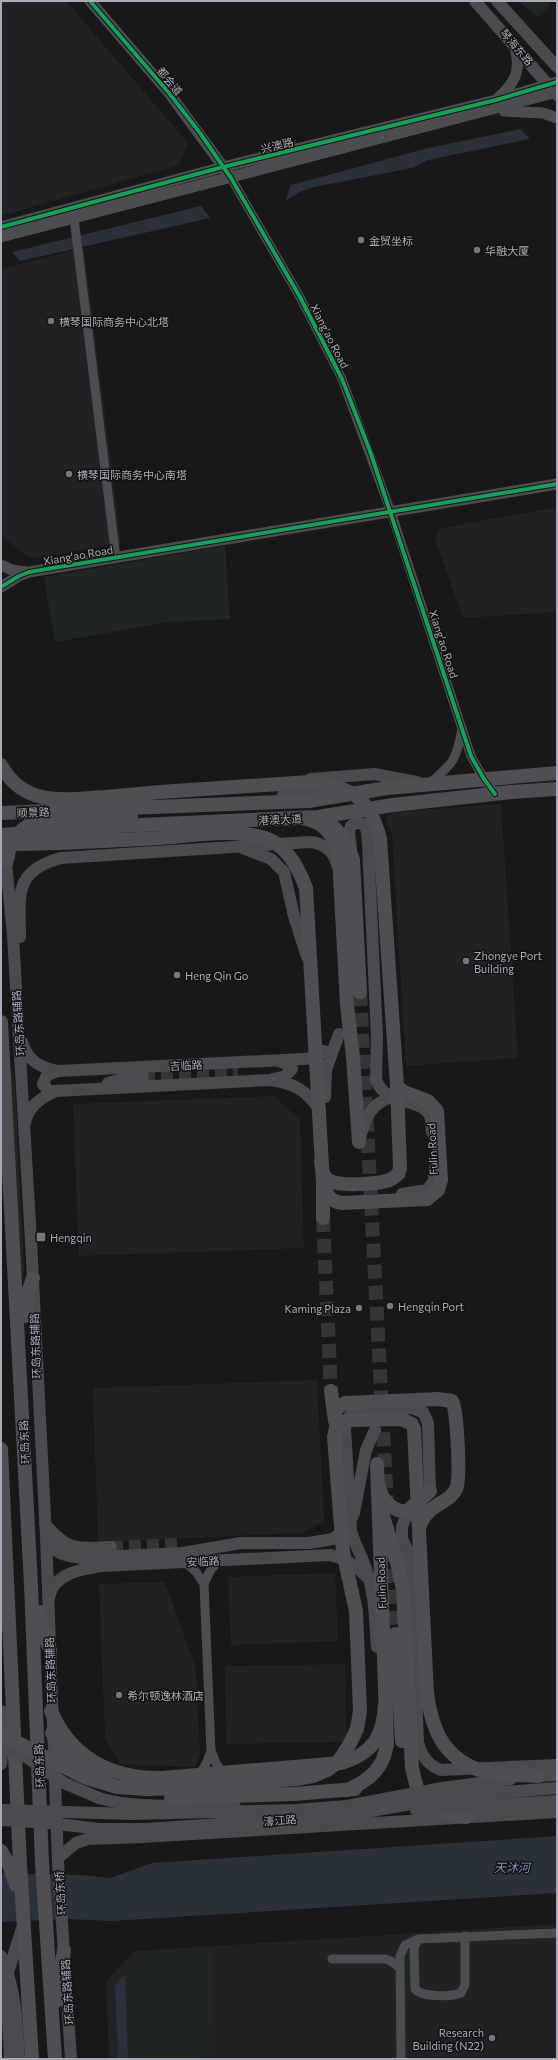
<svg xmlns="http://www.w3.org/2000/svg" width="558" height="2060" font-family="Commissioner,'Noto Sans SC',sans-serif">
	<rect width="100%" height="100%" fill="#181818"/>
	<!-- built -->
	<path fill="#222224" d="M1,1H66L188,143L179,165L1,216Z
		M84,248L121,543L31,559L2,536L1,528V269Z
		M557,507V612L463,618L436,542L435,538L438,531L442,528Z
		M501,804L518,1058L406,1066L392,835L386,819L393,812Z
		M274,1096L300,1120L304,1248L79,1256L73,1104Z
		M317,1380L324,1521L302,1533L98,1542L93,1388Z
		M335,1573L338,1641L231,1645L228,1577Z
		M165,1582L196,1669L200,1755L195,1767L120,1764L105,1738L99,1584Z
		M345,1664L346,1742L226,1744L225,1666Z
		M557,1924V2059H109L106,1981L135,1951Z"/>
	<!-- green -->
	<path fill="#202722" d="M518,1H547L551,6L538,17Z
		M225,546L230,619L169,622L55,642L44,577Z
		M10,1066L15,1084L24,1270L22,1285Z
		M411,1948L410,1999H405V1955Z
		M212,1952L214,2048L210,2054L187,2057L298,2059H130L127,1974L137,1957Z"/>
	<!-- water -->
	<path fill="#2a313a" d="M521,129L530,139L428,160L412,168L314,187L302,191L285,201L291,185L428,148Z
		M201,206L210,218L20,261L12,252Z
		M557,1836V1893L112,1921L66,1919L1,1922V1873L81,1875L111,1878L152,1863Z
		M125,1974L128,2059H118L115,1985Z"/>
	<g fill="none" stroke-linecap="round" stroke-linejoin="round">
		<!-- secondary-tunnel -->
		<path stroke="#353538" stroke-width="12" stroke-dasharray="12 6" stroke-linecap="butt" d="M143,1077L238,1072
			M111,1547L178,1544"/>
		<!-- primary-tunnel -->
		<path stroke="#353538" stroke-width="14" stroke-dasharray="14 7" stroke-linecap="butt" d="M360,992L387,1505
			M323,1218L331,1391
			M390,1548L395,1634"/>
		<!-- minor -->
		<path stroke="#4c4d51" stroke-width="9" d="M231,178L300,297L342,379L391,512L471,756L484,779L495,794
			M74,218L116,558
			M430,783C454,762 456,761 462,729
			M185,1562L196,1572L204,1584
			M211,1751L217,1765L224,1773
			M199,1776L206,1764L211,1751L204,1584L210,1571L219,1560
			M418,1939L414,1948L415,1989C421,1997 451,1997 461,1993L465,1985V1936
			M332,1959H385L391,1961L400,1968
			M401,2059L400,1956L405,1945L418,1939L557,1933"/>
		<!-- tertiary -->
		<path stroke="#4c4d51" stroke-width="11" d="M90,1L169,93L227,172
			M498,98C516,82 522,69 514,45
			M504,111L543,113L557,118
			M1,227L223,167L496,100L557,82
			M1,237L557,92
			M1,565L12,570L27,572
			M1,587L19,576L29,572L557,484"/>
		<!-- secondary -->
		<path stroke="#4b4b4f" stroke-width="12" d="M475,1L557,95
			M497,1L557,67
			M311,779L374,774L417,782
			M283,795L325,793
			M240,847L271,859L284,872L294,916L307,957
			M351,849L349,832L351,826L358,822C369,825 367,835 368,845L377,1036L376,1080C387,1107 417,1097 429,1114C432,1119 431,1126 432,1132
			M5,852L13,936L31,1241L46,1536L58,1862L71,2059
			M20,937C20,895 13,871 61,858L310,842C323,843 334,851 337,865
			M22,1042C28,1061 40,1068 59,1071L303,1059L311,1058L324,1051
			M58,1071L47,1075L43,1084L49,1091H59
			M273,1079L284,1077L292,1069L291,1065L278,1061
			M108,1083L126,1078L143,1077
			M325,1097L326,1070L339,1034
			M25,1123C28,1106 42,1097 56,1091L270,1080C294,1083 308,1091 320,1111
			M360,1138C365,1119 371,1102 393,1097
			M402,1194L427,1190L434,1181L435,1168
			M45,1524C69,1552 76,1548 111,1547
			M46,1539C55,1554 65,1556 81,1558L182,1553L241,1543H309L333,1539L347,1528L354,1513L366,1450L375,1430
			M49,1598C53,1573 82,1569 102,1566L330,1555C346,1558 357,1566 368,1578
			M377,1647C375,1621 375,1594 366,1569C362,1556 355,1545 351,1531L345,1427C348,1417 350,1413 360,1410L412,1408L423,1412L428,1423L430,1491L405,1519L402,1527V1539L407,1549L412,1598L418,1742C421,1755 427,1765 441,1770L557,1765
			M1,1711L7,1743
			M1,1764L4,1736
			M538,1776L557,1775
			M99,1798C144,1811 190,1803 235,1807
			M58,1858L76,1843L88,1839L142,1837L557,1812
			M10,2059L6,1979L23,1925"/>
		<!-- primary -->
		<path stroke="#4e4e53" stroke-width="14" d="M1,765C24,808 65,799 106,797
			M308,801L387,788L557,773
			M306,819C326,823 336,839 339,858L347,1005L353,1057L359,1142
			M331,824L346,841L353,860L360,992
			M118,826L318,817L393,805L511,792L557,789
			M7,861C10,839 15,833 34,822L131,817
			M1,1022L31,1585L42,1863L55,2059
			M26,1316V1298L33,1278
			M331,1391L335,1421
			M1,1449L20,1864L32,2059
			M379,1486C382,1501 392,1510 406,1512L430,1491
			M383,1516L397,1562L403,1590L412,1768L418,1792
			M40,1612L41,1625L50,1650
			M395,1634L402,1741
			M51,1711C71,1758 112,1779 162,1778L341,1763C373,1754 384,1735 385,1703
			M52,1733C64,1757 80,1769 107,1775
			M347,1790C369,1781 384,1768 387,1744L377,1464
			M294,1794L355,1789
			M432,1807L446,1813L466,1817
			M1,1851L9,1865L16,1885
			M56,2001L64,1950"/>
		<!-- secondary-bridge -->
		<path stroke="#4b4b4f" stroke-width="12" d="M1,1744L22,1754L64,1783L99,1798
			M1,1810L130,1814L296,1810L347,1806L442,1788L511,1779
			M416,1810L557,1801
			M1,1820L50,1823L99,1829H146L349,1815L456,1796L557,1788
			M1,1956C16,1987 17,2025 19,2059"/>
		<!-- primary-bridge -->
		<path stroke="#4e4e53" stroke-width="14" d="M106,797L160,792L309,782C350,786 370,797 380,839L397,1086L400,1167L399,1173C395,1177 391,1180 386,1181C375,1184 335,1187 327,1179C322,1175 322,1168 321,1162
			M1,813L308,801
			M1,835L118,826
			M1,844C54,844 106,841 159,838C193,836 232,828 265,838C287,845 299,869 306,888L323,1183V1218
			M323,1185C327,1196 331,1202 343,1203L427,1199L438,1190L441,1180L437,1111L428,1101L404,1092L397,1086
			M335,1416L336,1409L345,1403L438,1399L452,1401C457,1410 461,1479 456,1489C449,1505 427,1502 419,1528
			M1,1734L84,1777L117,1787L148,1789L179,1788L296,1779L313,1776L327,1770L338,1762L349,1745L357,1729L360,1711L356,1611L343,1552L334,1437L336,1428L346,1421L353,1420L401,1419L412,1424L414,1429L427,1693C432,1732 445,1760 485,1772C501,1776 521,1774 538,1776
			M171,1798L294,1794"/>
		<defs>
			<path id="cycleway" d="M90,1L169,93L200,133L231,178L300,297L342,379L370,451L471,756L484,779L495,794
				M1,227L223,167L496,100L557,82
				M1,587L19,576L29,572L557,484"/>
		</defs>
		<!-- cycleway casing -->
		<use href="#cycleway" stroke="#121214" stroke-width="6"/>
		<!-- cycleway -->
		<use href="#cycleway" stroke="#1a9f57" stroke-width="4"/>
	</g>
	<!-- markers -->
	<g fill="#767881" stroke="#121214" stroke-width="1.5">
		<circle cx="361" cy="240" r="4"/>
		<circle cx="477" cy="250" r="4"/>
		<circle cx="51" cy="321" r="4"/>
		<circle cx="69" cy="474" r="4"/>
		<circle cx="466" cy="961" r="4"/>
		<circle cx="177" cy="975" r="4"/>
		<rect x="36" y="1232" width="10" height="10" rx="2"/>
		<circle cx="390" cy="1306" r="4"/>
		<circle cx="359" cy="1308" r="4"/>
		<circle cx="119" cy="1695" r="4"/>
		<circle cx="492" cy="2038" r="4"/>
	</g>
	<g text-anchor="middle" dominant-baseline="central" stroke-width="3" stroke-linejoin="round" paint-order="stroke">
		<!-- street labels -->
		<g font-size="11" fill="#a9abb9" stroke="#121214">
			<text transform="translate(517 47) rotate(49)">琴海东路</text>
			<text transform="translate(170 81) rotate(50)">都会道</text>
			<text transform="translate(277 145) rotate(-14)">兴澳路</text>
			<text transform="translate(330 336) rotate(63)">Xiang'ao Road</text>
			<text transform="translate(78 555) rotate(-10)">Xiang'ao Road</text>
			<text transform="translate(444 644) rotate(72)">Xiang'ao Road</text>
			<text transform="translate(33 812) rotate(-2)">顺景路</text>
			<text transform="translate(280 819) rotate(-3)">港澳大道</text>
			<text transform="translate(18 1023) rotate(-94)">环岛东路辅路</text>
			<text transform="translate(186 1065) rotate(-3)">吉临路</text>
			<text transform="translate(432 1149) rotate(-93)">Fulin Road</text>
			<text transform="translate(35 1346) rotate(-92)">环岛东路辅路</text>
			<text transform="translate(24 1442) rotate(-93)">环岛东路</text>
			<text transform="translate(203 1561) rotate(-3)">安临路</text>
			<text transform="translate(381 1583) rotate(-92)">Fulin Road</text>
			<text transform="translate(50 1670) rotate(-92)">环岛东路辅路</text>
			<text transform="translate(39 1766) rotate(-92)">环岛东路</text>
			<text transform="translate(280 1820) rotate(-4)">濠江路</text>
			<text transform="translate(60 1893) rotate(-94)">环岛东桥</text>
			<text transform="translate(67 1992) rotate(-94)">环岛东路辅路</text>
		</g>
		<!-- poi labels -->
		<g font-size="11" fill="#a9abb9" stroke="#121214" text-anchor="start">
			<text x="369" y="240">金贸坐标</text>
			<text x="485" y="250">华融大厦</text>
			<text x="59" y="321">横琴国际商务中心北塔</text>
			<text x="77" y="474">横琴国际商务中心南塔</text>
			<text x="474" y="955">Zhongye Port<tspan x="474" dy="13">Building</tspan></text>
			<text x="185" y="975">Heng Qin Go</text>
			<text x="50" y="1237">Hengqin</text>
			<text x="398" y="1306">Hengqin Port</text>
			<text x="351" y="1308" text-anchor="end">Kaming Plaza</text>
			<text x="127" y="1695">希尔顿逸林酒店</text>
			<text x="484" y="2032" text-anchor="end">Research<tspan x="484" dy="13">Building (N22)</tspan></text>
		</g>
		<!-- water labels -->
		<g font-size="12" font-style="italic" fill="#7f94b5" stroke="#121214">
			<text x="512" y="1867">天沐河</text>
		</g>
	</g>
	<!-- border -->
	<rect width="558" height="2060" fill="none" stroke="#a9abb9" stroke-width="4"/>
</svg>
